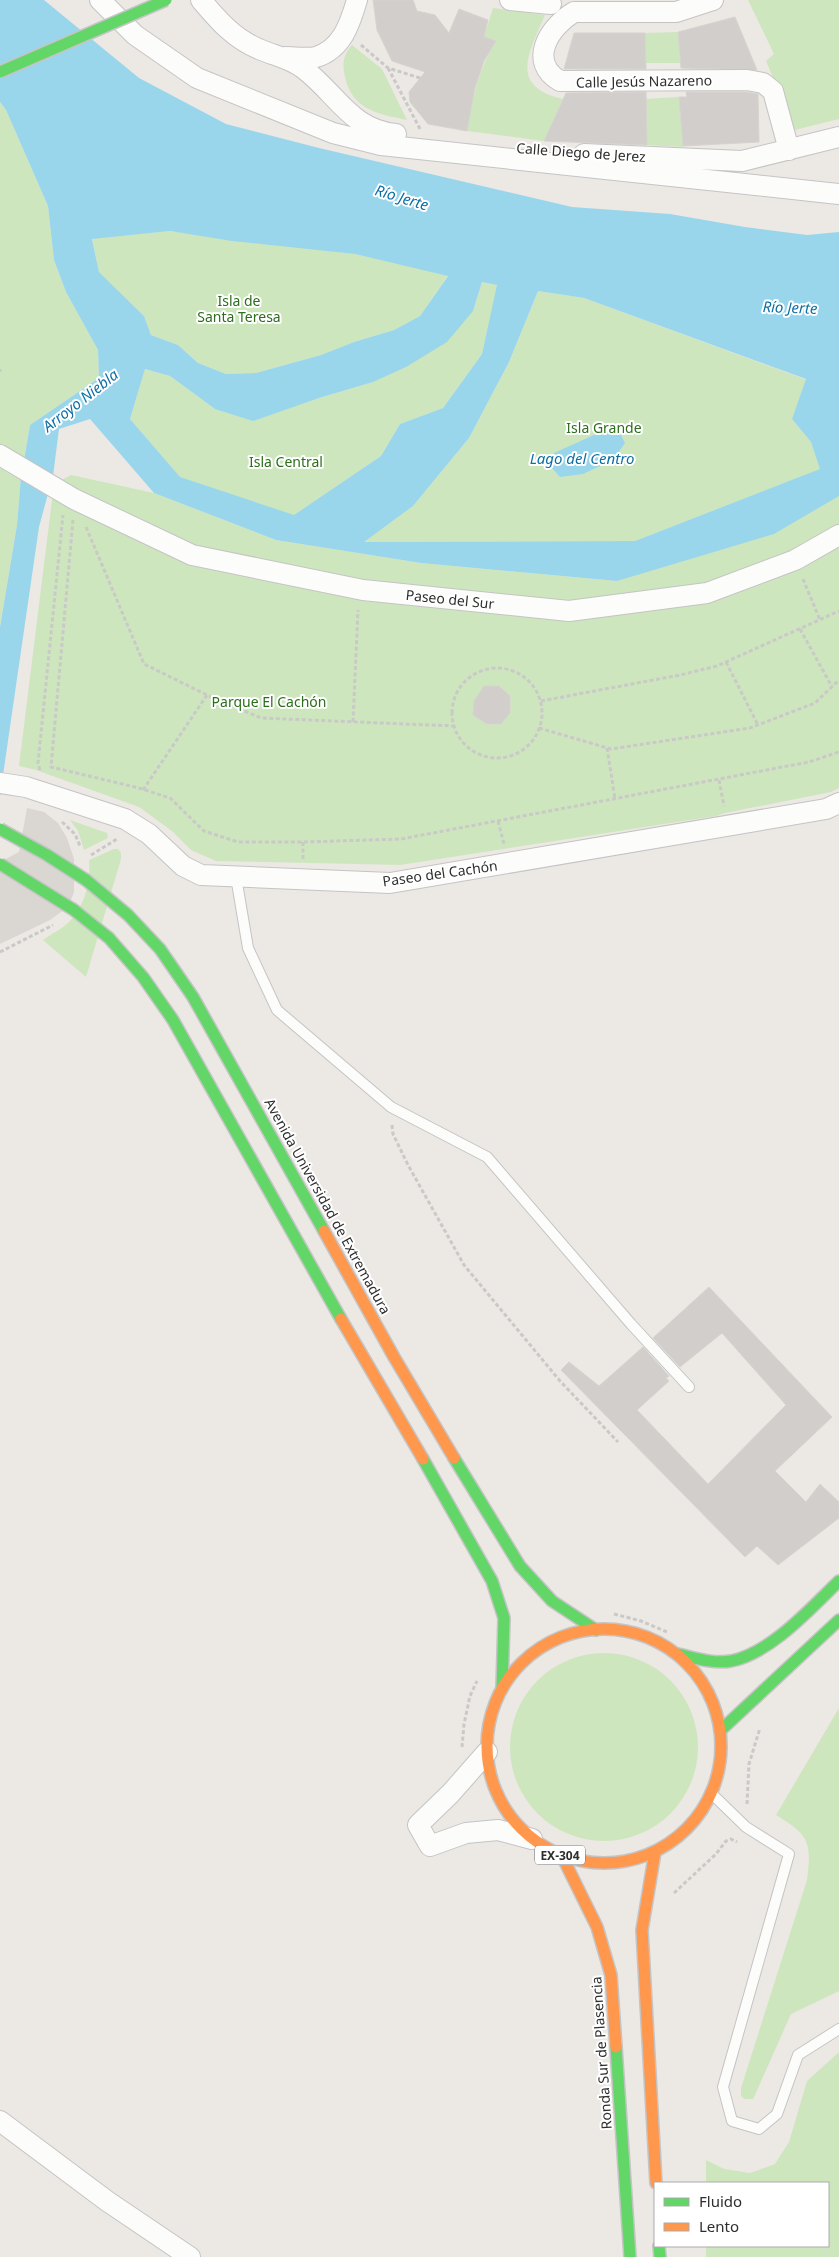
<svg xmlns="http://www.w3.org/2000/svg" width="839" height="2257" font-family="'Noto Sans',sans-serif">
	<rect width="100%" height="100%" fill="#ece8e4"/>
	<!-- green -->
	<path fill="#cee6be" d="M748,0H839V119L795,130L766,61L774,54Z
		M493,8L545,15C530,51 507,86 563,99L544,141L467,131C473,98 478,70 496,41L484,37Z
		M678,32L680,63H646L645,33Z
		M352,45L382,69L407,120C379,114 352,110 345,77C342,64 343,55 352,45Z
		M679,97L683,147L647,145L646,99Z
		M0,102L6,110L48,206L54,260L66,292L98,350L99,378L30,425L21,476L17,525L0,627Z
		M170,231L355,254L448,275L420,316L394,330L354,342L321,355L256,373L226,374L198,363L178,345L151,335L144,316L99,272L92,238Z
		M482,282L498,285L482,354L443,408L400,424L381,456L293,516L179,477L130,419L145,369L170,376L215,409L319,398L373,382L473,311Z
		M538,291L584,298L807,380L792,419L811,442L821,469L635,541L363,542L413,506L469,438L509,362Z
		M71,475L154,493L276,540L421,563L617,581L839,495V788L831,792L725,813L716,816L400,865L216,861L191,850L172,831L139,807L36,770L19,766L54,484Z
		M70,820L107,833L108,838L84,850L78,831Z
		M114,849H118L121,853V859L86,977L43,940C51,934 62,929 69,922C85,906 91,881 89,860Z
		M510 1747a94 94 0 1 1 188 0a94 94 0 1 1-188 0Z
		M839,1708V1991L791,2014L755,2095L753,2099H745L741,2096V2088L807,1880C812,1842 809,1835 776,1815Z
		M839,2052V2257H706V2246H828V2183H706V2160L724,2169L750,2173L775,2164L789,2142L807,2081Z"/>
	<!-- plaza -->
	<path fill="#dad6d2" d="M27,808L44,812L58,823L67,838L74,859V892L68,907L50,920L0,944V862L19,852Z"/>
	<!-- water -->
	<path fill="#99d6ec" fill-rule="evenodd" d="M0,0H44L139,78L226,124L319,148L572,207L670,214L745,227L807,235L839,232V496L774,534L617,581L421,563L276,540L154,493L90,419L59,429L53,476L24,460L30,425L99,378L98,350L66,292L54,260L48,206L6,110L0,102ZM170,231L232,241L355,254L448,276L420,316L394,330L354,342L321,355L256,373L226,374L198,363L178,345L151,335L144,316L99,272L92,239ZM482,282L497,285L482,354L443,408L400,424L381,456L294,515L180,477L130,419L145,369L170,376L215,409L253,421L319,398L373,382L406,367L447,342L473,311ZM538,291L584,298L806,379L792,419L811,442L820,469L635,541L364,542L413,506L469,438L509,362Z
		M605,430L620,433L625,443L613,460L583,474L560,477L551,467L554,453Z
		M21,476L49,490L39,527L0,796V627L17,525Z"/>
	<!-- building -->
	<path fill="#d1cecb" stroke="#d7d4d0" d="M373,0H413L417,11L435,15L449,33L459,9L488,20L484,37L496,41L484,61L475,88L467,131L428,124L410,102L409,92L425,72L392,61L377,30Z
		M735,17L757,70L681,68L678,32Z
		M574,33H645L646,69H564Z
		M646,92L647,145L544,141L566,93Z
		M686,92H746L758,94L759,142L683,146L679,97H687Z
		M484,686H499L510,696V713L501,724H487L473,715L474,701Z
		M709,1287L832,1417L775,1471L806,1502L820,1484L839,1502V1518L778,1565L757,1546L745,1557L561,1370L569,1362L599,1386L643,1347L669,1376L666,1378L669,1381L637,1410L708,1484L786,1405L722,1333L680,1367L653,1338Z"/>
	<g fill="none" stroke-linecap="round" stroke-linejoin="round">
		<defs>
			<path id="lane" d="M236,877L248,948L277,1010L391,1107L487,1157L631,1324L689,1387
				M712,1794L746,1827L789,1854L723,2087L732,2121L759,2129L777,2114L798,2055L839,2029"/>
			<path id="street" d="M100,0L135,35L197,78L333,133L381,145L839,194
				M201,0C218,20 234,39 259,49C275,56 290,58 304,69C337,94 351,130 396,134
				M510,0L551,4
				M713,0L676,12H574C549,27 527,62 560,81L747,80L763,83L773,91L789,150
				M285,57C294,57 307,59 316,57C342,49 350,24 357,0
				M584,154L742,161L839,137
				M0,455L74,499L192,555L363,590L569,611L707,593L795,560L839,535
				M0,783L26,787L125,819L149,834L183,866L201,875L390,883L826,809L839,803
				M487,1752L451,1793L418,1825L430,1846L466,1833L498,1830L532,1839
				M0,2121L107,2201L190,2257"/>
			<path id="fast" d="M86,880L128,915L160,949L193,997L324,1231
				M74,910L109,938L143,977L173,1020L341,1319
				M454,1458L520,1566L552,1601L596,1630
				M423,1459L492,1581L504,1618L502,1688
				M678,1654C695,1658 713,1664 731,1661C771,1653 811,1608 839,1581
				M721,1730L839,1620
				M616,2047L630,2257
				M659,2246L660,2257"/>
			<path id="slow" d="M324,1231L394,1357L454,1458
				M341,1319L423,1459
				M487 1746a117 117 0 1 1 234 0a117 117 0 1 1-234 0Z
				M655,1852L642,1930L656,2183
				M562,1856L597,1927L611,1975L616,2047"/>
		</defs>
		<!-- lane casing -->
		<use href="#lane" stroke="#c5c4c5" stroke-width="12"/>
		<!-- street casing -->
		<use href="#street" stroke="#c5c4c5" stroke-width="22"/>
		<!-- fast casing -->
		<use href="#fast" stroke="#c5c4c5" stroke-width="14"/>
		<!-- slow casing -->
		<use href="#slow" stroke="#c5c4c5" stroke-width="14"/>
		<!-- path -->
		<path stroke="#c9c9c8" stroke-width="3" stroke-dasharray="4 2.5" stroke-linecap="butt" d="M361,45L388,68L420,78
			M388,68L420,129
			M0,369V372
			M73,520L51,767L139,788L170,798L204,831L238,842H303L401,839L809,762L839,752
			M86,527L144,664L207,695L261,718L454,726
			M803,579L820,620
			M800,629L832,687
			M726,662L758,725
			M452 713a45 45 0 1 1 90 0a45 45 0 1 1-90 0Z
			M541,701L680,675L717,666L839,611
			M353,722L358,610
			M539,728L611,749L750,728L815,703L839,680
			M607,748L615,799
			M40,770L38,763L63,515
			M719,780L724,806
			M143,790L207,695
			M498,821L504,844
			M62,822L75,834L80,846
			M303,842V859
			M91,855L117,839
			M0,952L53,925
			M392,1125L393,1134L408,1165L464,1265L560,1381L618,1442
			M614,1614L641,1621L667,1632
			M462,1747L464,1724L470,1696L477,1681
			M747,1804L749,1764L760,1728
			M674,1893L716,1854L726,1841L731,1839L737,1842"/>
		<!-- lane -->
		<use href="#lane" stroke="#fcfcfb" stroke-width="10"/>
		<!-- street -->
		<use href="#street" stroke="#fcfcfb" stroke-width="20"/>
		<!-- fast -->
		<use href="#fast" stroke="#63d668" stroke-width="11"/>
		<!-- slow -->
		<use href="#slow" stroke="#ff974d" stroke-width="11"/>
		<defs>
			<path id="fast-bridge" d="M0,72L166,0
				M0,829L47,855L86,880
				M0,864L74,910"/>
		</defs>
		<!-- fast-bridge casing -->
		<use href="#fast-bridge" stroke="#c5c4c5" stroke-width="14" stroke-linecap="butt"/>
		<!-- fast-bridge -->
		<use href="#fast-bridge" stroke="#63d668" stroke-width="11"/>
	</g>
	<g text-anchor="middle" dominant-baseline="central" stroke-width="4" stroke-linejoin="round" paint-order="stroke">
		<!-- shield labels -->
		<rect fill="#fff" stroke="#6d6d6d" stroke-width="1" x="535" y="1845.5" width="50" height="19" rx="4"/>
		<g font-size="12" font-weight="bold" fill="#2e2e2e">
			<text x="560" y="1855">EX-304</text>
		</g>
		<!-- street labels -->
		<g font-size="14" fill="#2e2e2e" stroke="#fff">
			<text transform="translate(644 81) rotate(-1)">Calle Jesús Nazareno</text>
			<text transform="translate(581 152) rotate(4)">Calle Diego de Jerez</text>
			<text transform="translate(450 599) rotate(6)">Paseo del Sur</text>
			<text transform="translate(440 873) rotate(-8)">Paseo del Cachón</text>
			<text transform="translate(328 1206) rotate(61)">Avenida Universidad de Extremadura</text>
			<text transform="translate(601 2053) rotate(-94)">Ronda Sur de Plasencia</text>
		</g>
		<!-- park labels -->
		<g font-size="14" fill="#2c6e1b" stroke="#fff">
			<text x="239" y="300">Isla de<tspan x="239" dy="16">Santa Teresa</tspan></text>
			<text x="604" y="427">Isla Grande</text>
			<text x="286" y="461">Isla Central</text>
			<text x="269" y="701">Parque El Cachón</text>
		</g>
		<!-- water labels -->
		<g font-size="15" font-style="italic" fill="#0d6fa3" stroke="#fff">
			<text transform="translate(402 197) rotate(17)">Río Jerte</text>
			<text transform="translate(790 307) rotate(2)">Río Jerte</text>
			<text transform="translate(80 400) rotate(-38)">Arroyo Niebla</text>
			<text x="582" y="458">Lago del Centro</text>
		</g>
	</g>
	<!-- legend -->
	<rect x="654" y="2182" width="175" height="65" fill="#ffffff" stroke="#ababab"/>
	<rect x="664" y="2198" width="25" height="8" fill="#63d668" stroke="#ababab"/>
	<text x="699" y="2207" font-size="15" fill="#2e2e2e">Fluido</text>
	<rect x="664" y="2223" width="25" height="8" fill="#ff974d" stroke="#ababab"/>
	<text x="699" y="2232" font-size="15" fill="#2e2e2e">Lento</text>
</svg>
